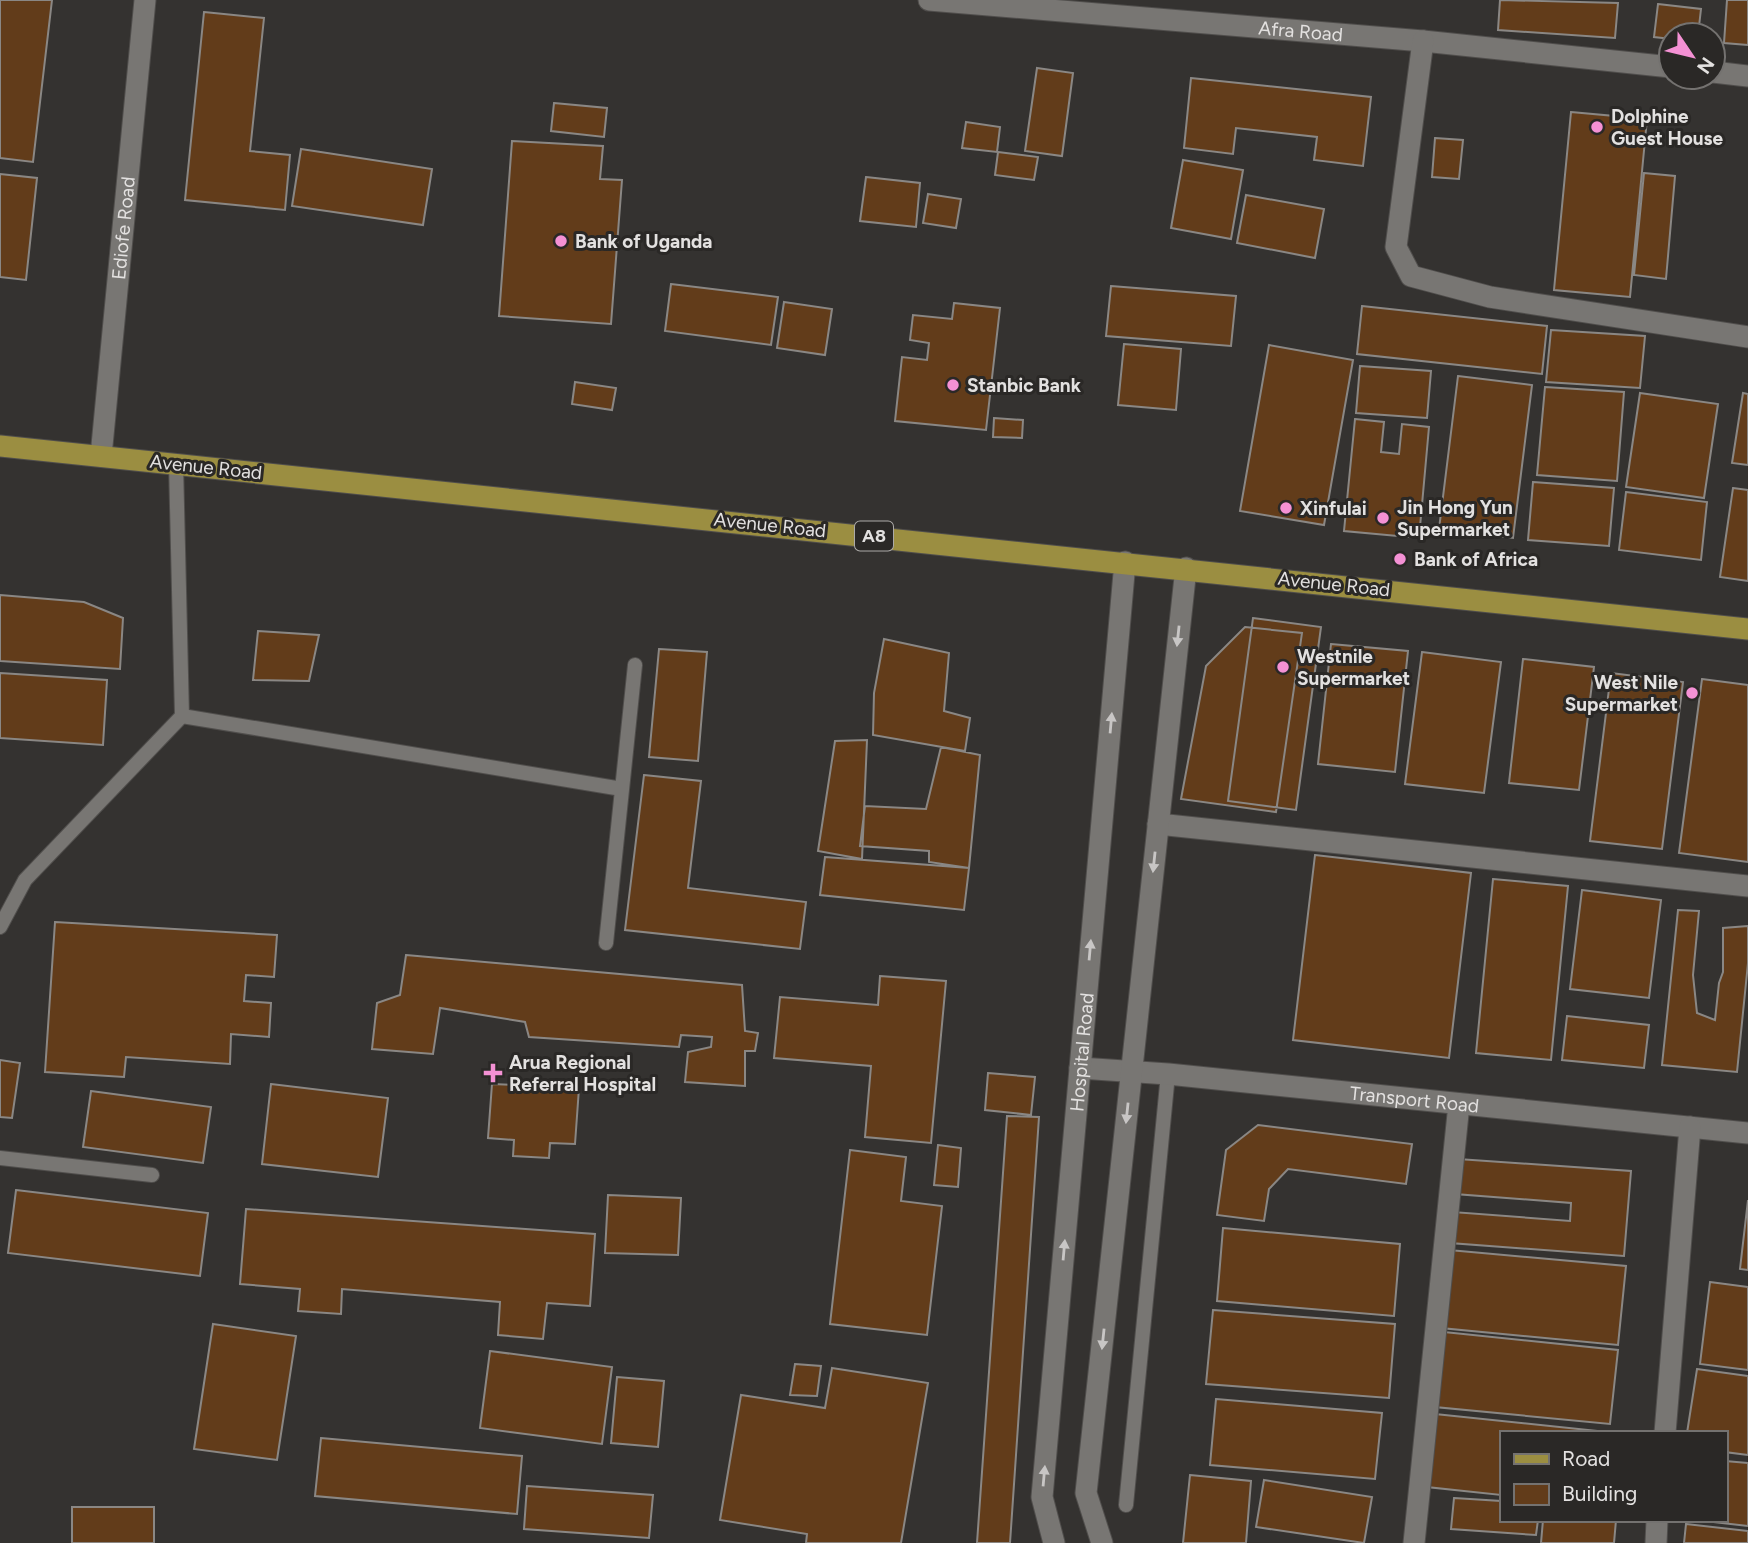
<svg xmlns="http://www.w3.org/2000/svg" width="1748" height="1543" font-family="Figtree,sans-serif">
	<rect width="100%" height="100%" fill="#343230"/>
	<!-- building -->
	<path fill="#623c1a" stroke="#8a8784" stroke-width="2" d="M0,0H52L33,162L0,158Z
		M1500,0L1618,3L1615,38L1498,30Z
		M1727,0H1748V45L1724,43Z
		M1658,4L1701,9L1698,35H1671V39L1654,37Z
		M204,12L264,18L250,151L290,155L285,210L185,200Z
		M1037,68L1073,73L1062,156L1025,151Z
		M1191,78L1371,97L1363,166L1314,160L1317,137L1236,128L1233,154L1184,148Z
		M554,103L607,108L604,137L551,131Z
		M1571,112L1647,119L1630,297L1554,290Z
		M966,122L1000,127L997,152L962,148Z
		M1435,138L1463,140L1459,179L1432,177Z
		M512,141L603,146L600,179L622,180L611,324L499,316Z
		M301,149L432,169L423,225L292,206Z
		M998,152L1038,157L1034,180L995,175Z
		M1183,160L1243,170L1231,239L1171,228Z
		M1644,173L1675,176L1666,279L1634,275Z
		M0,174L37,178L26,280L0,277Z
		M866,177L920,183L916,227L860,221Z
		M928,194L961,199L956,228L923,223Z
		M1246,195L1324,209L1315,258L1237,243Z
		M671,284L778,297L771,345L665,331Z
		M1111,286L1236,296L1231,346L1106,336Z
		M784,302L832,309L825,355L777,348Z
		M954,303L1000,308L986,430L895,421L902,357L927,360L929,343L910,340L913,315L952,319Z
		M1362,306L1547,326L1542,374L1357,354Z
		M1551,330L1645,336L1640,388L1546,382Z
		M1124,344L1181,349L1176,410L1118,405Z
		M1269,345L1353,360L1324,525L1240,511Z
		M1360,366L1431,371L1427,418L1356,413Z
		M1458,376L1532,385L1513,538L1439,529Z
		M575,382L616,388L612,410L572,404Z
		M1545,387L1624,392L1617,481L1537,475Z
		M1640,393L1718,404L1704,498L1626,487Z
		M1743,393L1748,394V465L1732,463Z
		M994,418L1023,420L1022,438L993,437Z
		M1355,419L1384,422L1381,452L1399,454L1402,424L1429,427L1419,538L1344,531Z
		M1533,482L1614,488L1609,546L1528,540Z
		M1733,488L1748,490V581L1720,577Z
		M1626,492L1707,502L1701,560L1619,550Z
		M0,595L84,602L123,618L120,669L0,661Z
		M1253,618L1321,627L1296,810L1228,801Z
		M1245,627L1302,633L1276,812L1181,799L1206,666Z
		M258,631L319,635L309,681L253,680Z
		M884,639L949,653L944,711L970,718L965,751L873,735L874,693Z
		M1331,644L1408,651L1395,772L1318,764Z
		M659,649L707,652L698,761L649,757Z
		M1422,652L1501,662L1484,793L1405,784Z
		M1523,659L1594,667L1579,790L1509,783Z
		M0,673L107,680L103,745L0,738Z
		M1611,673L1683,682L1662,849L1590,841Z
		M1702,679L1748,685V862L1679,853Z
		M867,740L862,859L818,851L835,741Z
		M941,747L980,755L969,868L929,862V851L860,846L865,806L926,809Z
		M644,775L701,781L688,888L806,902L800,949L625,930Z
		M1315,855L1471,873L1449,1058L1293,1040Z
		M825,857L969,868L964,910L820,895Z
		M1493,879L1568,886L1551,1060L1476,1053Z
		M1582,890L1661,900L1649,998L1570,989Z
		M1678,910L1699,911L1693,975L1697,1013L1715,1020L1719,983L1723,972V928L1748,926V963L1737,1072L1662,1065Z
		M55,922L277,935L274,977L246,975L244,1001L271,1003L269,1037L231,1034L230,1064L126,1057L124,1077L45,1072Z
		M406,955L742,985L745,1031L758,1033L755,1051H745V1086L685,1082L688,1052L711,1047L712,1037L681,1035L679,1047L529,1037L525,1022L440,1008L433,1054L372,1049L377,1003L400,995Z
		M880,976L946,981L931,1143L865,1137L871,1066L774,1058L780,997L878,1005Z
		M1567,1016L1649,1025L1644,1068L1562,1060Z
		M0,1060L20,1063L12,1118L0,1117Z
		M988,1073L1035,1077L1031,1115L985,1110Z
		M271,1084L388,1098L378,1177L262,1164Z
		M492,1084L579,1088L575,1144L550,1143L549,1158L513,1156L514,1140L488,1138Z
		M91,1091L211,1107L203,1163L83,1147Z
		M1007,1116L1039,1117L1010,1543H977Z
		M1258,1125L1412,1144L1406,1184L1288,1169L1269,1189L1264,1221L1217,1215L1226,1150Z
		M938,1145L961,1148L958,1187L934,1185Z
		M850,1150L906,1157L901,1201L942,1206L927,1335L830,1324Z
		M1458,1159L1631,1171L1624,1256L1450,1243L1453,1212L1570,1221L1571,1203L1455,1194Z
		M16,1190L208,1213L200,1276L8,1253Z
		M608,1195L681,1198L678,1255L605,1253Z
		M1748,1200V1270L1740,1269Z
		M246,1209L595,1234L590,1306L547,1303L543,1339L498,1335L500,1302L342,1289L341,1314L298,1311L300,1289L240,1284Z
		M1223,1228L1400,1244L1394,1316L1217,1301Z
		M1449,1250L1626,1266L1618,1345L1441,1328Z
		M1710,1282L1748,1287V1370L1700,1364Z
		M1213,1310L1395,1324L1389,1398L1206,1384Z
		M213,1324L296,1336L277,1460L194,1449Z
		M1444,1332L1618,1350L1610,1424L1435,1407Z
		M490,1351L612,1367L602,1444L480,1428Z
		M795,1364L821,1366L817,1396L790,1395Z
		M832,1368L928,1383L901,1543H806L807,1534L720,1520L741,1395L825,1408Z
		M1697,1369L1748,1376V1455L1725,1452V1433H1687Z
		M617,1377L664,1381L658,1447L611,1443Z
		M1216,1399L1382,1413L1375,1479L1210,1465Z
		M1435,1414L1607,1432L1501,1433V1495L1427,1487Z
		M321,1438L522,1456L517,1514L315,1496Z
		M1725,1461L1748,1463V1526L1696,1520H1725Z
		M1190,1475L1251,1481L1246,1543H1183Z
		M1264,1480L1372,1497L1364,1543L1256,1527Z
		M527,1486L653,1495L649,1538L524,1529Z
		M1454,1498L1501,1501V1520H1538L1536,1535L1451,1529Z
		M72,1507H154V1543H72Z
		M1543,1520H1616L1614,1543H1541Z
		M1686,1524L1748,1531V1543H1684Z"/>
	<g fill="none" stroke-linecap="round" stroke-linejoin="round">
		<defs>
			<path id="lane" d="M182,716L622,789
				M0,927L25,880L182,716L176,464
				M606,943L635,665
				M0,1158L152,1175
				M1126,1505L1168,1074"/>
			<g id="street">
				<path id="s1" d="M929,0L1423,41L1671,67"/>
				<path d="M1423,41L1396,247L1411,276L1490,297L1748,337"/>
				<path d="M1713,72L1748,76"/>
				<path d="M1158,824L1748,886"/>
				<path id="s2" d="M1080,1068L1168,1074L1748,1133"/>
				<path d="M1665,1433L1690,1127"/>
				<path d="M1414,1543L1459,1104"/>
				<path d="M1656,1543L1657,1520"/>
			</g>
			<g id="secondary">
				<path id="s3" d="M101,456L145,0"/>
				<path id="s4" d="M1054,1543L1042,1497L1125,562"/>
				<path d="M1102,1543L1086,1493L1186,568"/>
			</g>
			<path id="primary" d="M0,446L1748,629"/>
		</defs>
		<!-- lane casing -->
		<use href="#lane" stroke="#504e4c" stroke-width="16"/>
		<!-- street casing -->
		<use href="#street" stroke="#504e4c" stroke-width="23"/>
		<!-- secondary casing -->
		<use href="#secondary" stroke="#504e4c" stroke-width="23"/>
		<!-- primary casing -->
		<use href="#primary" stroke="#504e4c" stroke-width="23"/>
		<!-- lane -->
		<use href="#lane" stroke="#787673" stroke-width="14"/>
		<!-- street -->
		<use href="#street" stroke="#787673" stroke-width="21"/>
		<!-- secondary -->
		<use href="#secondary" stroke="#787673" stroke-width="21"/>
		<!-- primary -->
		<use href="#primary" stroke="#9b8e41" stroke-width="21"/>
	</g>
	<!-- one-way arrows -->
	<defs><path id="oneway-solid" d="M-6-.8H1V-3.2L6.5 0L1 3.2V.8H-6Z" transform="scale(1.75)"/></defs>
	<g fill="#c8c6c5">
		<use href="#oneway-solid" transform="translate(1178 636) rotate(96)"/>
		<use href="#oneway-solid" transform="translate(1111 723) rotate(-85)"/>
		<use href="#oneway-solid" transform="translate(1154 862) rotate(96)"/>
		<use href="#oneway-solid" transform="translate(1090 950) rotate(-85)"/>
		<use href="#oneway-solid" transform="translate(1127 1113) rotate(96)"/>
		<use href="#oneway-solid" transform="translate(1064 1250) rotate(-85)"/>
		<use href="#oneway-solid" transform="translate(1103 1339) rotate(96)"/>
		<use href="#oneway-solid" transform="translate(1044 1476) rotate(-85)"/>
	</g>
	<!-- markers -->
	<g fill="#f491d4" stroke="#2a2826" stroke-width="2.5">
		<circle cx="1597" cy="127" r="7"/>
		<circle cx="561" cy="241" r="7"/>
		<circle cx="953" cy="385" r="7"/>
		<circle cx="1286" cy="508" r="7"/>
		<circle cx="1383" cy="518" r="7"/>
		<circle cx="1400" cy="559" r="7"/>
		<circle cx="1283" cy="667" r="7"/>
		<circle cx="1692" cy="693" r="7"/>
		<path d="M489.5 1062.5h7v7h7v7h-7v7h-7v-7h-7v-7h7z"/>
	</g>
	<g text-anchor="middle" dominant-baseline="central" stroke-width="6" stroke-linejoin="round" paint-order="stroke">
		<!-- shield labels -->
		<rect fill="#2a2826" stroke="#acaaa8" stroke-width="2" x="855" y="521.5" width="38" height="29" rx="5"/>
		<g font-size="18" font-weight="bold" fill="#e3e1e0">
			<text x="874" y="536">A8</text>
		</g>
		<!-- street labels -->
		<g font-size="19" fill="#e3e1e0" stroke="#2a2826">
			<text stroke="none"><textPath href="#s1" startOffset="373">Afra Road</textPath></text>
			<text stroke="none"><textPath href="#s3" startOffset="229">Ediofe Road</textPath></text>
			<text transform="translate(206 467) rotate(6)">Avenue Road</text>
			<text transform="translate(770 525) rotate(6)">Avenue Road</text>
			<text transform="translate(1334 584) rotate(6)">Avenue Road</text>
			<text stroke="none"><textPath href="#s4" startOffset="494">Hospital Road</textPath></text>
			<text stroke="none"><textPath href="#s2" startOffset="336">Transport Road</textPath></text>
		</g>
		<!-- poi labels -->
		<g font-size="19" font-weight="bold" fill="#e3e1e0" stroke="#2a2826" text-anchor="start">
			<text x="1611" y="116">Dolphine<tspan x="1611" dy="22">Guest House</tspan></text>
			<text x="575" y="241">Bank of Uganda</text>
			<text x="967" y="385">Stanbic Bank</text>
			<text x="1397" y="507">Jin Hong Yun<tspan x="1397" dy="22">Supermarket</tspan></text>
			<text x="1300" y="508">Xinfulai</text>
			<text x="1414" y="559">Bank of Africa</text>
			<text x="1297" y="656">Westnile<tspan x="1297" dy="22">Supermarket</tspan></text>
			<text x="1678" y="682" text-anchor="end">West Nile<tspan x="1678" dy="22">Supermarket</tspan></text>
			<text x="509" y="1062">Arua Regional<tspan x="509" dy="22">Referral Hospital</tspan></text>
		</g>
	</g>
	<!-- legend -->
	<rect x="1500" y="1431" width="228" height="91" fill="#2a2826" stroke="#747270" stroke-width="2"/>
	<rect x="1514" y="1454" width="35" height="10" fill="#9b8e41" stroke="#747270" stroke-width="2"/>
	<text x="1562" y="1466" font-size="21" fill="#e3e1e0">Road</text>
	<rect x="1514" y="1484" width="35" height="21" fill="#623c1a" stroke="#747270" stroke-width="2"/>
	<text x="1562" y="1501" font-size="21" fill="#e3e1e0">Building</text>
	<!-- north arrow -->
	<g transform="translate(1692 56) rotate(125)"><circle r="33" fill="#2a2826" stroke="#747270" stroke-width="2"/>
	<path d="M0-5L12 26L0 18L-12 26Z" fill="#f491d4"/>
	<text y="-10" font-size="19" font-weight="bold" text-anchor="middle" fill="#e3e1e0">N</text>
	</g>
</svg>
